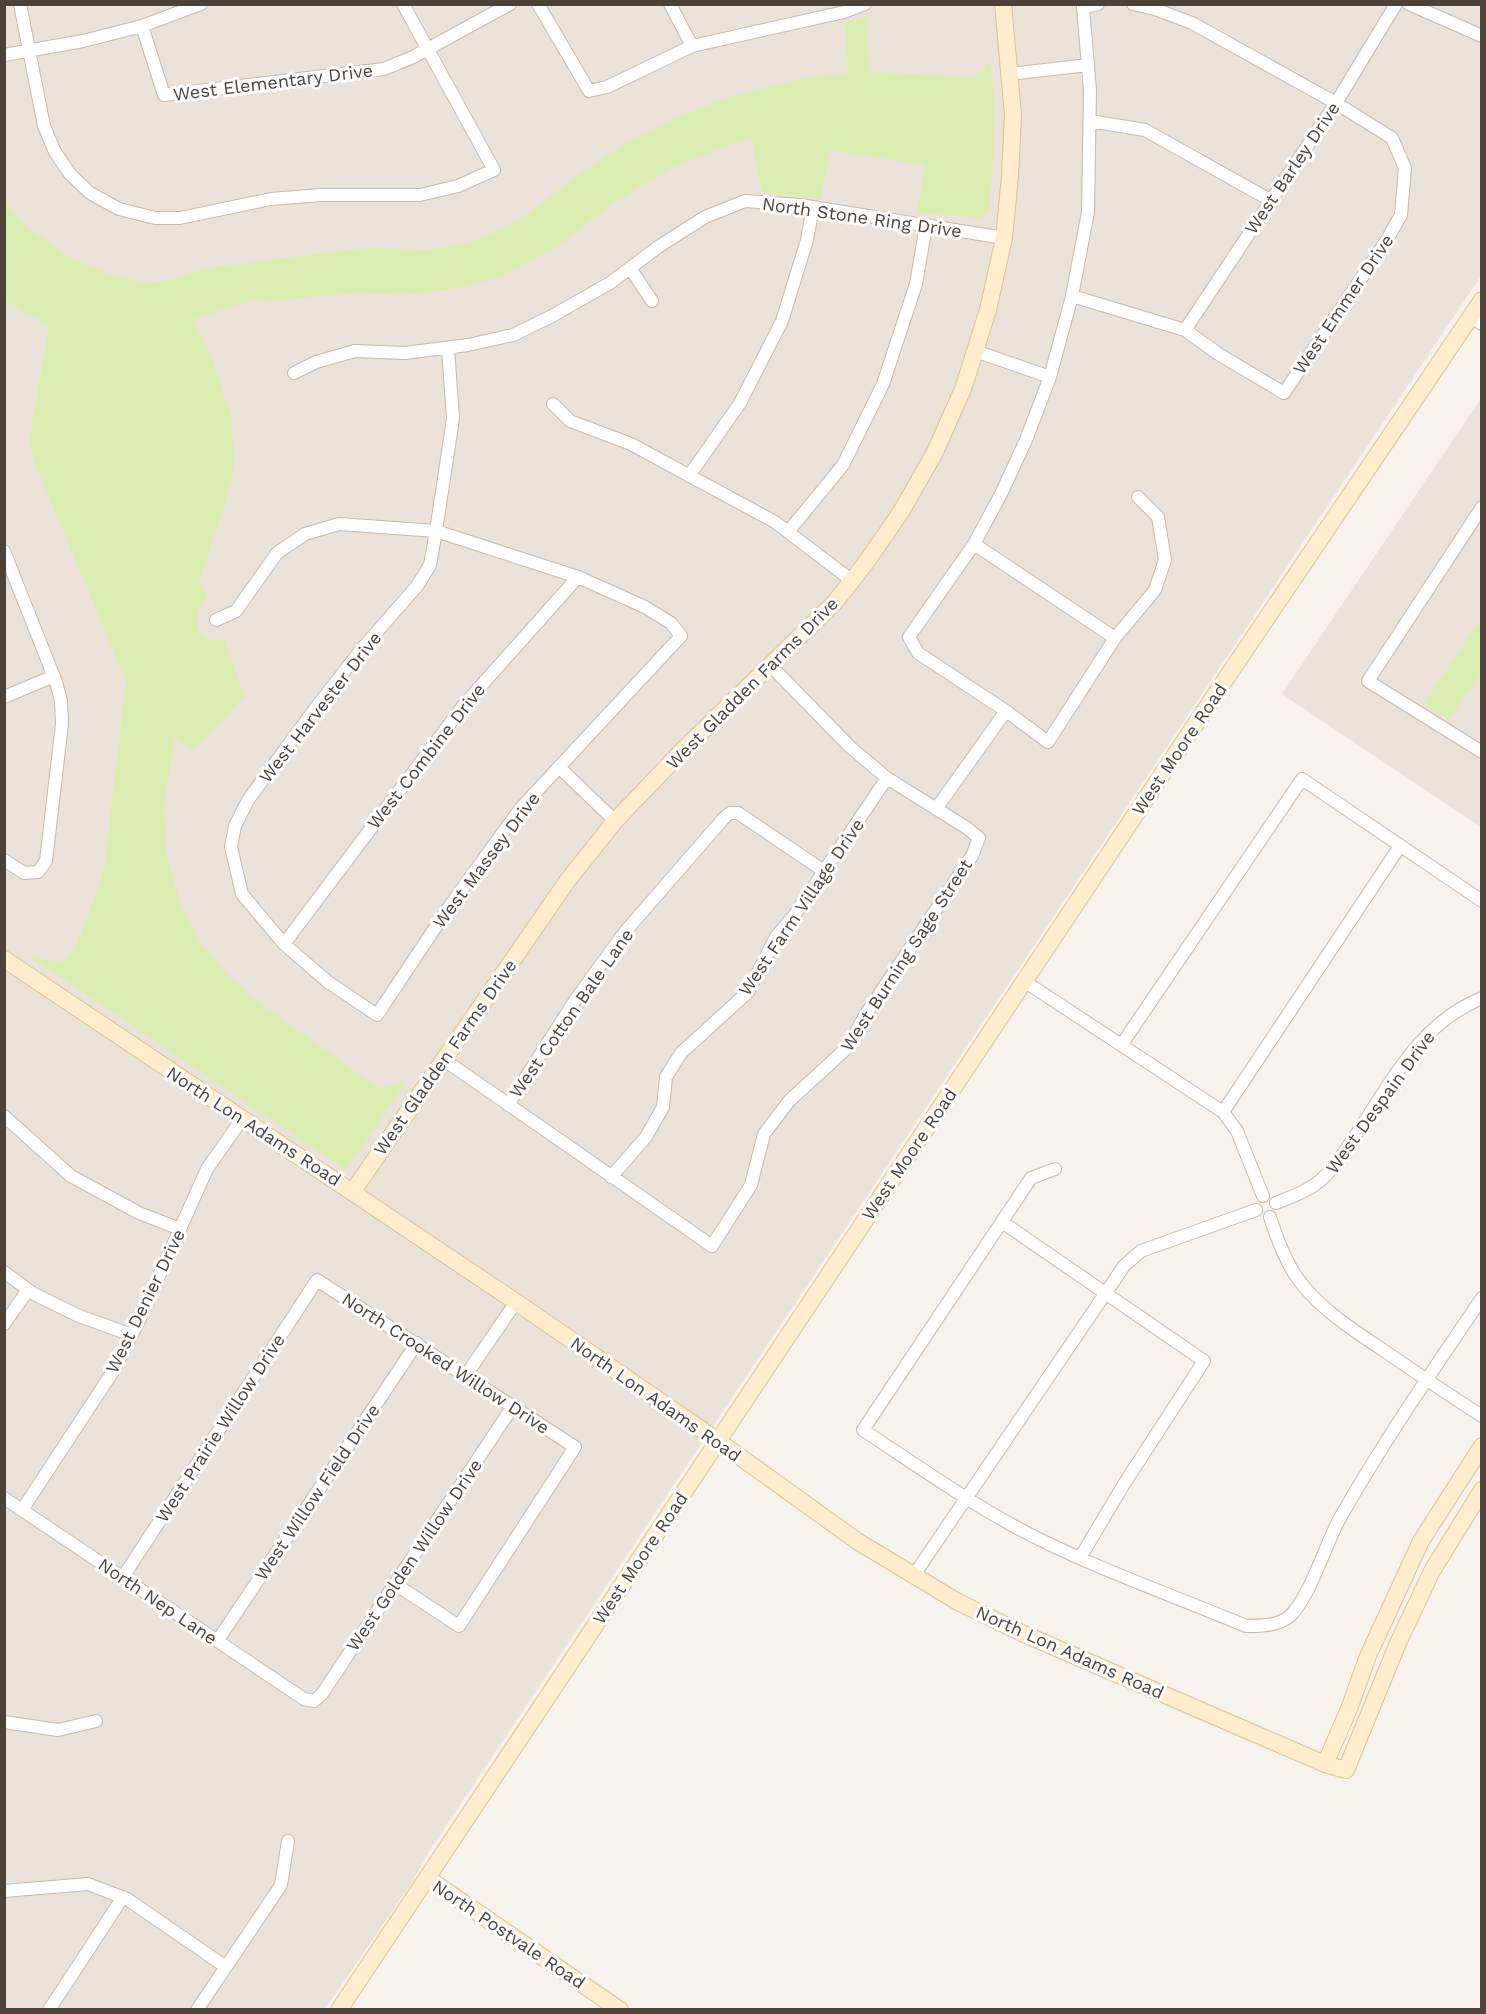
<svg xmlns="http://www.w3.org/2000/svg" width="1486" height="2014" font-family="'Work Sans',sans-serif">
	<rect width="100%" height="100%" fill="#f7f2eb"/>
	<!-- residential -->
	<path fill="#ebe3d9" d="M5,5H1481V276L428,1853L413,1881L325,2009L5,2010Z
		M1481,398V827L1282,694Z"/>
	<!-- green -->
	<path fill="#daeeb1" d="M867,17L869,72L974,77L991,61L994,100V151L989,209L981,218L917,213L925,165L830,150L821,199L762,192L751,137L674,167L612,204L555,248L498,278L454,289L404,295L355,293L270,301L256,299L192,320L211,354L231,416L234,456L232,481L199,582L207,597C197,608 195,616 198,632L209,639L224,640L245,696L193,750L174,738L164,810L166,851L180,903L200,942L226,973L251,997L379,1088L405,1083L346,1170L30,957L64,963L76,947L104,871L126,681L33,459L30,437L49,326L5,301V199L13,213L26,226L71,258L115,277L145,283L170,280L215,267L365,248L428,250L462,245L497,231L529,213L571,180L628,142L677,118L732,96L799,79L848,73L845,22Z
		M1481,618V673L1449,720L1424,703Z"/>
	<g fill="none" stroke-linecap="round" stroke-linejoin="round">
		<defs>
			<path id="street" d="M20,4L44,126L55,152L70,174L90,193L119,209L155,218H180L271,199L321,195H420L458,186L494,170L403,4
				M538,4L589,91L607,87L692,46L844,12L865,4
				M670,4L692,46
				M1098,4L1083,7L1090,90L1088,212L1072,296L1050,377L1026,440L1001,494L974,544L909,637L918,653L1006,711L1048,742L1115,638L1155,590L1165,560L1158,517L1138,497
				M1409,4L1482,36
				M142,26L164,95L384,69L413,57L510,4
				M4,55L83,41L142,26L201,4
				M1009,74L1088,65
				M1090,121L1145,130L1270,200
				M630,268L652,301
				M1072,296L1185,330L1220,355L1284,393L1385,243L1401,215L1405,168L1392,138L1336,103L1192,23L1155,9L1133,4
				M1470,316L1482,324
				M1185,330L1336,103L1396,4
				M975,351L1050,377
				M294,373L316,362L355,351L405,353L468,345L513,335L552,316L610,283L658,247L705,217L745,201L800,205L1004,238
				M553,404L570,421L631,444L775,522L851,580
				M689,476L740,403L782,321L807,240L813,207
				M1482,507L1368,681L1482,752
				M788,532L843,465L883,384L916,284L926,226
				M974,544L1115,638
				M4,551L56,682L61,701L62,724L46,861L38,872L24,873L4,860
				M216,620L236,611L277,553L305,534L339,524L436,531L578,577L645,607L671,623L681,636L520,809L449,907L377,1015L328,982L284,944L242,894L231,847L235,826L248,800L314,710L361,650L417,586L430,565L436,531L453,419L448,348
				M4,697L54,676
				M559,767L615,821
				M936,809L1006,711
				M284,944L463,706L578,577
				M1024,981L1223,1112L1237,1131L1263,1196
				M1122,1044L1302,779L1482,901
				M443,1059L712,1246L751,1185L764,1134L789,1101L848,1047L864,1017L972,856L979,838L967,828L887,778L850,747L771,666
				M508,1105L576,999L624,933L724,818L730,813H738L824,871
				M1223,1112L1400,846
				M4,1116L71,1176L139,1213L180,1229
				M1055,1169L1031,1178L863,1430C916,1465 967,1501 1023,1531C1094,1568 1172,1595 1246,1626C1261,1626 1278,1626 1290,1616C1311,1595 1325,1545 1340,1518C1383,1442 1433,1370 1482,1298
				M611,1177L646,1137L663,1107L666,1077L681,1053L748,992L776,937L793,917L887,778
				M1276,1203C1293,1196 1311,1190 1324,1177C1337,1164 1347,1149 1357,1133C1393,1080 1419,1024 1482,998
				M1270,1217C1277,1239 1286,1264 1301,1283C1324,1312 1356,1332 1386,1352C1418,1374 1449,1395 1482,1416
				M1002,1222L1204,1361L1124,1484L1080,1558
				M4,1272L34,1294L79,1316L132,1335
				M4,1324L28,1290
				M466,1375L516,1302
				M4,1498L304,1699L314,1701L322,1694L513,1406
				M22,1510L112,1373L140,1318L207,1169L242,1119
				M914,1575L1124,1266L1141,1251L1256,1210
				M123,1577L317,1280L575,1447L459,1626L395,1584
				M218,1640L417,1343
				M4,1722L58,1730L96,1721
				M4,1891L88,1884L127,1899L226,1967
				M49,2010L123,1897
				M197,2010L281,1885L288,1841"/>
			<path id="secondary" d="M4,959L516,1302L718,1441L857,1541L958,1602L1024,1634L1325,1764L1346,1770L1398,1643L1432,1571L1482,1490
				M353,1191L568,880L615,821L682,751L835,602L865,564L901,512L934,454L963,389L988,310L1004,238L1010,176L1013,115L1003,4
				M1325,1764L1349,1709L1368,1656L1421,1541L1482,1446
				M427,1878L620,2010
				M339,2010L1227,677L1482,300"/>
		</defs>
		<!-- street casing -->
		<use href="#street" stroke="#c4b9ac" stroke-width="14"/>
		<!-- secondary casing -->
		<use href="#secondary" stroke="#dbc197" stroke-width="18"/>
		<!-- street -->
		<use href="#street" stroke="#fff" stroke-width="12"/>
		<!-- secondary -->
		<use href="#secondary" stroke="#ffedcd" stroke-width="16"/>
	</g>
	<g text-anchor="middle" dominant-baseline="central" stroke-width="6" stroke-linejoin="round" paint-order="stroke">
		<!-- street labels -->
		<g font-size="18" fill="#4c4238" stroke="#fff">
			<text transform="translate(273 82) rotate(-7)">West Elementary Drive</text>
			<text transform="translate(1292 168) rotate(-56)">West Barley Drive</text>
			<text transform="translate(862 217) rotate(8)">North Stone Ring Drive</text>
			<text transform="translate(1343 304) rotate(-56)">West Emmer Drive</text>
			<text transform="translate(752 683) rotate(-45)">West Gladden Farms Drive</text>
			<text transform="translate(320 707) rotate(-52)">West Harvester Drive</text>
			<text transform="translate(1179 749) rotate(-56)">West Moore Road</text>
			<text transform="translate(426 756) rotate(-52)">West Combine Drive</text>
			<text transform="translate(486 860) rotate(-53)">West Massey Drive</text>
			<text transform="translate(801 907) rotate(-56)">West Farm Village Drive</text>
			<text transform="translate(906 955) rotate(-57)">West Burning Sage Street</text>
			<text transform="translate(571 1013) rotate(-55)">West Cotton Bale Lane</text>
			<text transform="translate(445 1057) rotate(-55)">West Gladden Farms Drive</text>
			<text transform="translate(1380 1102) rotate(-54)">West Despain Drive</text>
			<text transform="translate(254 1126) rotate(33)">North Lon Adams Road</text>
			<text transform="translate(909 1154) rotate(-56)">West Moore Road</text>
			<text transform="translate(145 1301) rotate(-64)">West Denier Drive</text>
			<text transform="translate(446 1363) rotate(33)">North Crooked Willow Drive</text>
			<text transform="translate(656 1399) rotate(35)">North Lon Adams Road</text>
			<text transform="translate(220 1428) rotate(-57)">West Prairie Willow Drive</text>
			<text transform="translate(317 1492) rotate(-56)">West Willow Field Drive</text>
			<text transform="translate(414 1555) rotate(-56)">West Golden Willow Drive</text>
			<text transform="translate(640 1558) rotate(-56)">West Moore Road</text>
			<text transform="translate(158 1601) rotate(34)">North Nep Lane</text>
			<text transform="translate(1070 1652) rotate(24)">North Lon Adams Road</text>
			<text transform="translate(509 1934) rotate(34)">North Postvale Road</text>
		</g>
	</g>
	<!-- border -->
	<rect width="1486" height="2014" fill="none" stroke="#4c4238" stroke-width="12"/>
</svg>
